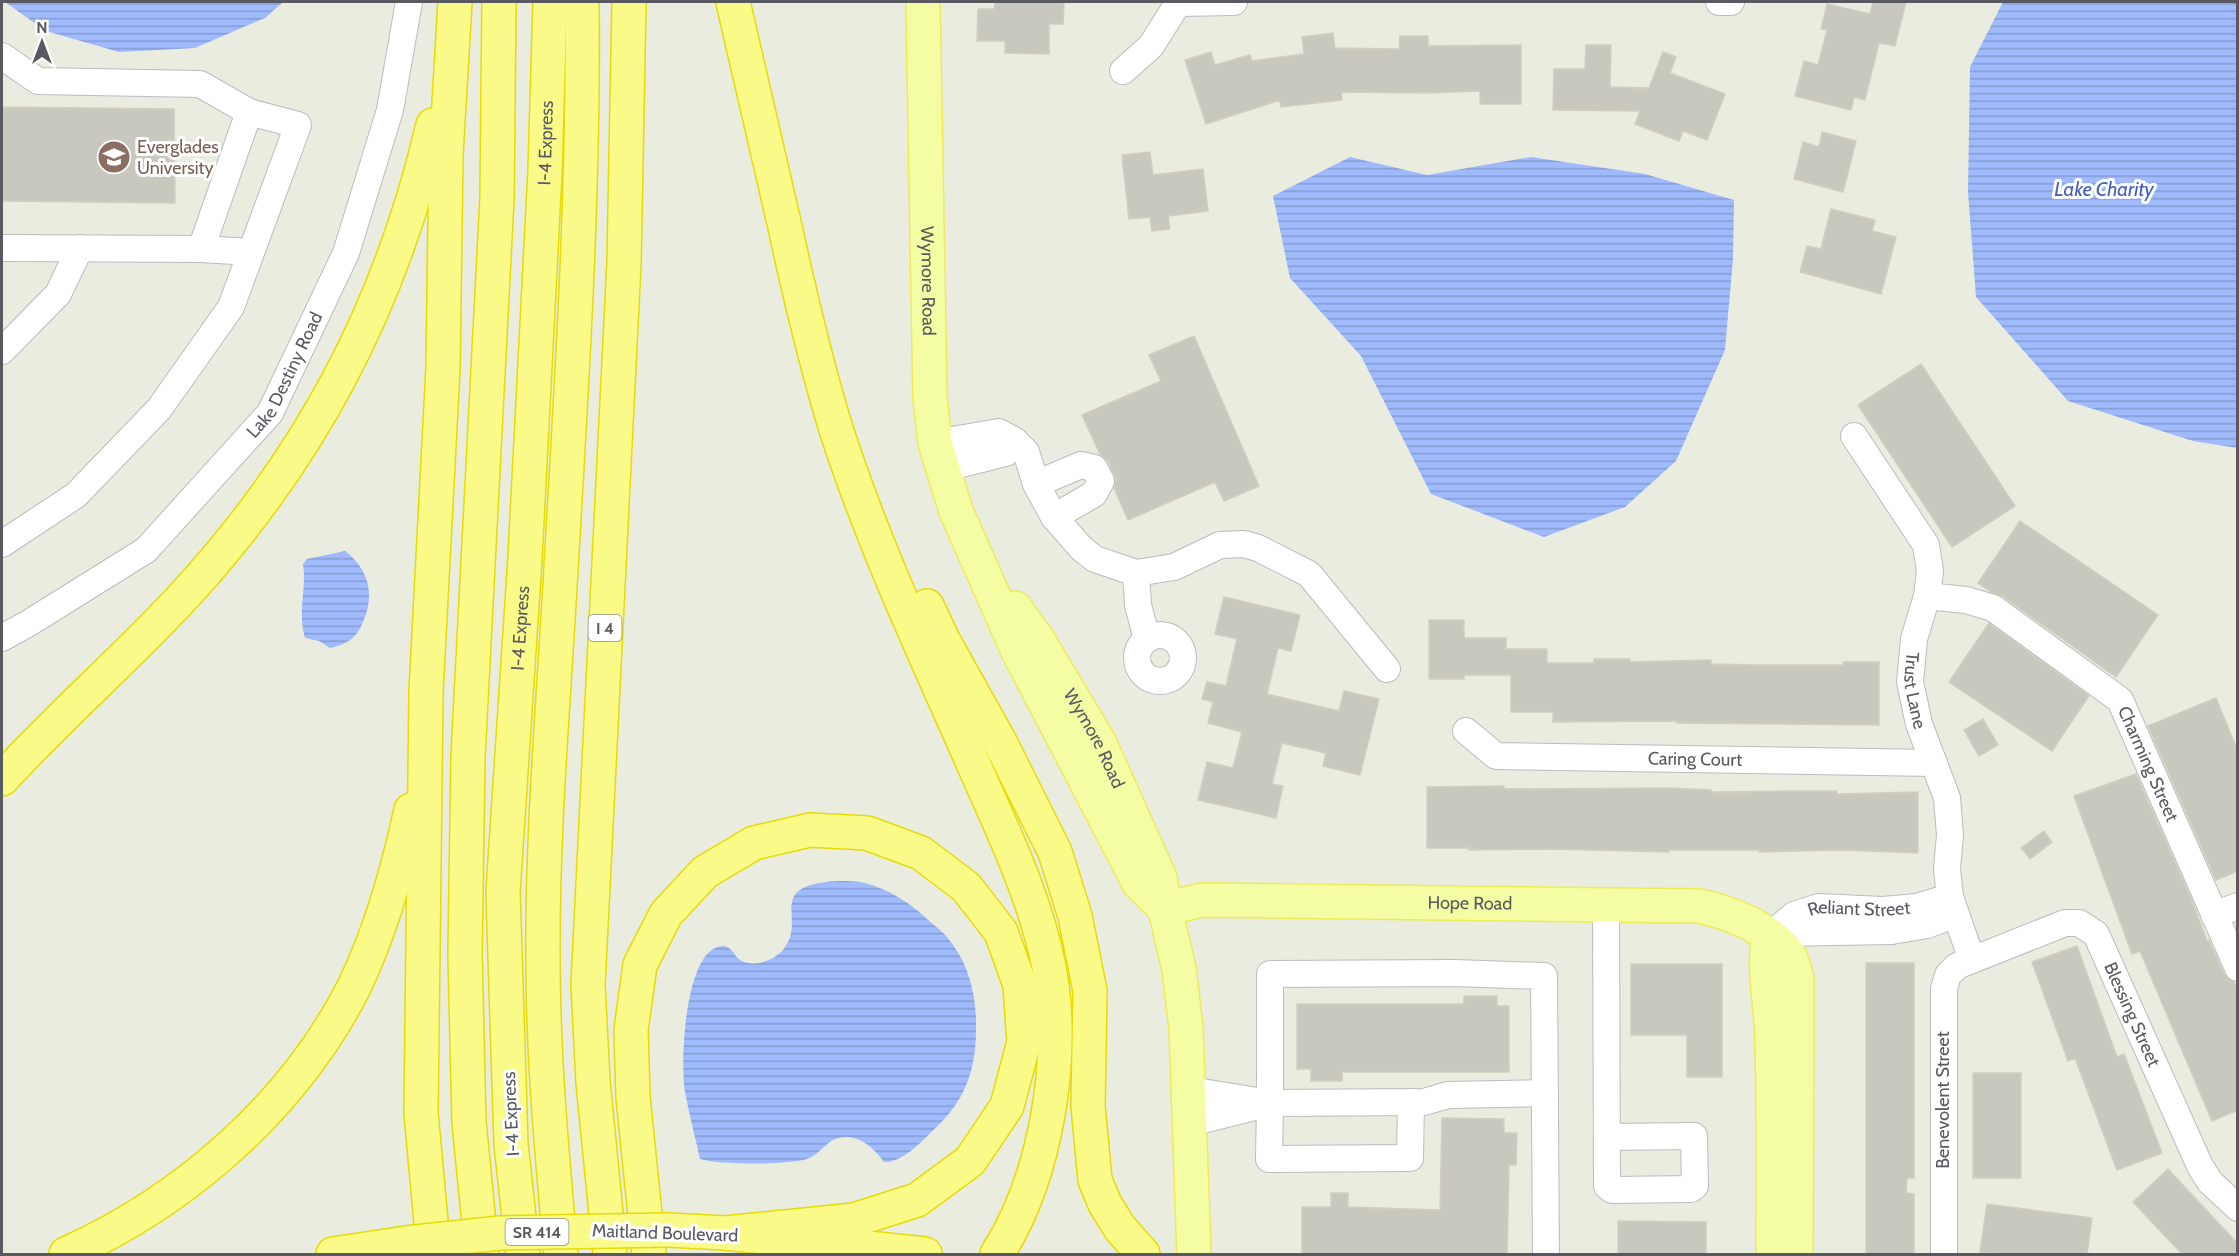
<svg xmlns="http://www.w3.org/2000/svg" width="2239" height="1256" font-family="Cabin,sans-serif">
	<defs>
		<pattern id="water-rules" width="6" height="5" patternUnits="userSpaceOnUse" patternTransform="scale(1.5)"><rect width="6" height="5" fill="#9fbbfd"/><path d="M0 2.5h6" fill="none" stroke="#859bd0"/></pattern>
	</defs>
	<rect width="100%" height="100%" fill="#ebece0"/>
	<!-- water -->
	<path fill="url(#water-rules)" d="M5,2H283L265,18L195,48L119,52L46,31Z
		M2003,2H2237V448L2193,441L2068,401L1976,297L1968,192L1970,67Z
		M1350,157L1427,175L1531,157L1645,174L1734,200L1733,259L1725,350L1676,461L1625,507L1544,537L1431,494L1361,356L1290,278L1273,196Z
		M345,551C366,567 374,589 366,614C359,635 352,643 330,648L319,641L305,638C297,609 307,592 303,564L307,559Z
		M837,881C846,881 856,881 865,883C888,889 909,902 927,919C935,926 944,932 950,941C970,966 977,999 976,1031C976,1053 972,1076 961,1096C951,1114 937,1127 922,1141C913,1150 897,1163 884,1162C873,1146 854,1130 833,1140C824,1145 817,1156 807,1159C787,1165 719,1165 700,1159C695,1136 689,1114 685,1092C680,1064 684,947 723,946C732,946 734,956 740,960C754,968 772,961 782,951C810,920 761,886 837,881Z"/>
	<!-- building -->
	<path fill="#c8c8bf" stroke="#d0cfbf" stroke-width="1.5" d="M995,2H1064L1063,24H1049V54L1005,53V41H977L978,9H994Z
		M1873,2H1906L1895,46L1879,43L1865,100L1854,97L1851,110L1795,96L1804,61L1818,65L1827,30L1821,29L1827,4L1870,14Z
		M1333,33L1335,48L1399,49L1400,36H1428V46L1521,45V104H1480V91L1427,93L1341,92L1342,100L1281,107L1280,100L1206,124L1185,60L1211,52L1215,65L1250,55L1252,61L1304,54L1302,37Z
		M1586,45H1611L1610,87L1649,88L1663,52L1676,57L1670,73L1725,94L1707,140L1683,131L1679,141L1635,124L1640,111L1553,110L1554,69H1585Z
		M2,107L174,109L175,203L2,201Z
		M1822,132L1856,141L1843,192L1794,179L1803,142L1819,147Z
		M1150,152L1153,175L1203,169L1208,211L1168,216L1170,229L1152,231L1150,217L1129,219L1122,155Z
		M1831,209L1875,220L1872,231L1896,237L1881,294L1800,272L1807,246L1821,249Z
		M1194,336L1259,486L1224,501L1215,482L1128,520L1114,488L1116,480L1114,474L1107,460L1100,454L1082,415L1161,381L1149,355Z
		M1921,364L2015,506L1952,547L1858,405Z
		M2020,521L2158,615L2116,677L2002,596L1991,592L1978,583Z
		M1224,597L1300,615L1291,651L1278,648L1267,694L1339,711L1344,691L1379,699L1360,775L1323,766L1326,753L1282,743L1272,784L1283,786L1276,818L1198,800L1207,762L1233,768L1242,732L1208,723L1213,702L1202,699L1207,682L1226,686L1237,639L1215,634Z
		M1429,620H1464V638H1506V649H1547V663H1594V659H1630V662L1711,660V664L1755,665H1843V662H1879V725L1677,723V721L1553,722V712H1511V675H1464V679H1429Z
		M1989,623L2089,696L2052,751L1949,682Z
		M2216,698L2238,752V871L2216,880L2148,726Z
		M1983,719L1998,745L1979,756L1964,730Z
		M2136,774L2193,903L2207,941L2209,940L2224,974L2234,982L2238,991V1110L2212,1121L2140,951L2132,954L2074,796Z
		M1504,786V789L1669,788L1711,790V792L1795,791H1837V794L1918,792V853L1842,850L1759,852V850H1669V852L1552,849L1469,850V848H1427V787Z
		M2044,831L2052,842L2030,859L2021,848Z
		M2077,946L2117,1057L2124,1054L2162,1153L2117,1170L2075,1058L2068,1061L2032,962Z
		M1866,963H1914V1178H1907L1906,1193L1914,1194V1254H1866Z
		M1631,964H1722V1077H1687V1035H1631Z
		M1464,996H1497V1006H1509V1072H1342V1081H1311V1069H1297V1004H1464Z
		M1973,1073H2021V1178H1973Z
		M1442,1118L1504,1119V1133H1517L1516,1165H1509L1507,1254H1302V1207H1331V1193H1348V1207L1440,1210Z
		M2168,1169L2238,1244V1254H2182L2133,1202Z
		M1987,1204L2092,1218L2087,1254H2002L1980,1252Z
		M1618,1221L1706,1222V1254H1618Z"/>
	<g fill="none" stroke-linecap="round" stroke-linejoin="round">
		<defs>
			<g id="minor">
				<path d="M1175,2L1178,3L1234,2"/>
				<path d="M1719,2H1731"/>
				<path d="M2,56L38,81L200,84L249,112"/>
				<path d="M1123,71L1151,46L1178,3"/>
				<path d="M2,248L201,249L249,112L298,125L231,307L159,409L76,495L2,544"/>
				<path d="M201,249L251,252"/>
				<path d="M2,351L58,294L80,248"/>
				<path id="s1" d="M1854,436L1926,545L1930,571L1927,596L1914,639L1910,682L1919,724L1947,798L1950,835L1947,869L1950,897L1972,960"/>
				<path d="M1015,441L1026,452L1036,484L1054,517L1082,549L1095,559L1136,573L1174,567L1220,545L1244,544L1258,548L1309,574L1387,669"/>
				<path d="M935,443L999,432L1015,441L1006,453L942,469"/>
				<path d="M1036,484L1081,465L1094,468L1101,481L1094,494L1054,517"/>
				<path d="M1136,573L1138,605L1147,639"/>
				<path id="s2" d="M1927,596L1966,600L1993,608L2120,700L2238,968"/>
				<circle cx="1160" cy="658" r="23"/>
				<path id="s3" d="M2,638L29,623L146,550L270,413L346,253L390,110L409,2"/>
				<path id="s4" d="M1466,731L1496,756L1934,763"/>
				<path d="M1606,904L1607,1186L1612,1190L1691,1189L1695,1186L1694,1136L1607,1137"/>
				<path d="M2214,915L2238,906"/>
				<path d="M1774,933L1892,931L1927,925L1956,914"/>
				<path id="s5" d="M1769,936L1794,915L1819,907L1883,910L1917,907L1950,897"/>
				<path d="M1190,1090L1270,1103V974L1454,973L1544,976L1546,1254"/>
				<path d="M1270,1103L1269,1159L1410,1158L1411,1102"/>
				<path d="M1191,1123L1270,1103L1424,1102L1448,1095L1545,1093"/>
				<path id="s6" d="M1944,1254V989L1948,975L1957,966L2065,923H2079L2096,934L2200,1166L2210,1182L2238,1208"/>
			</g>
			<g id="major">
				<path id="s7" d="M923,2L930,398L935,443L956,511L1018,651L1139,883L1165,909"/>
				<path id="s8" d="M1015,608L1038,640L1099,742L1160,878L1165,909L1179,969L1186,1028L1194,1254"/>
				<path id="s9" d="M1165,909L1202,900L1699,906C1729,912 1769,928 1788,953C1793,960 1794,971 1797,979L1796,1254"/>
				<path d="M1769,936C1762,970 1772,1006 1772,1042C1774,1112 1773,1184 1773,1254"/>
			</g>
			<g id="highway">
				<path d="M733,2C750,77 768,152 785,227C800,296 816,365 837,432C874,546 925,654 973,763C1002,829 1035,896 1049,967C1066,1057 1046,1178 997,1254"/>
				<path d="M927,606L943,640L1000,742L1055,852L1075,916L1090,991L1088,1106L1095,1180L1105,1204L1120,1228L1143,1254"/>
				<path d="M2,779C59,717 123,661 181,599C309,461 390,309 433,125"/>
				<path d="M668,1230L725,1233L925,1254"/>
				<path d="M66,1254C186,1200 294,1105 354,987C381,931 398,871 411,810"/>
				<path d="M333,1254L406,1243"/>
				<path d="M434,1254L421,1113L426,692L443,368L446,154L455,2"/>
				<path d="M482,1254L469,1122L465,954L468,757L497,198L499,2"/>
				<path id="s10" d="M523,1254L511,1144L503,892L525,558L545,171L550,2"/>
				<path d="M561,1254C552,1156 543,1057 543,959C542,829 554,698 561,568C572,380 584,191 582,2"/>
				<path d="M610,1254L593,1082L588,985L624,263L629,2"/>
				<path d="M649,1254L633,1097L631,1030L640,965L666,914L705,872L754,843L810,830L867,833L921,853L966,887L1001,932L1020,985L1024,1042L1007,1106L970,1161L917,1200L854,1220L725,1233"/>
			</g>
		</defs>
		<!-- minor casing -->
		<use href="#minor" stroke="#bbbbc2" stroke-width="28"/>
		<!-- major casing -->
		<use href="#major" stroke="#eeeb57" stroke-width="36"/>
		<!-- highway casing -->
		<use href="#highway" stroke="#e6db05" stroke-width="36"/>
		<!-- minor -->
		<use href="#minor" stroke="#fff" stroke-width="26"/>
		<!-- major -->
		<use href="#major" stroke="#f4fda4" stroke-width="33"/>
		<!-- highway -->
		<use href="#highway" stroke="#f9fa88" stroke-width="33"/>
		<defs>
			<path id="highway-bridge" d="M406,1243L500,1233L668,1230"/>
		</defs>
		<!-- highway-bridge casing -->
		<use href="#highway-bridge" stroke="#e6db05" stroke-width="36" stroke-linecap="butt"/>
		<!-- highway-bridge -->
		<use href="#highway-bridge" stroke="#f9fa88" stroke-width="33"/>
	</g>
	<!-- icons -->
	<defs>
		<symbol id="university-disc" viewBox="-11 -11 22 22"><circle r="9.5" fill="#8d6e63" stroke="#fff"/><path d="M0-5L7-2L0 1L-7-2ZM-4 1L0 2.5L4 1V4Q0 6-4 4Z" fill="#fff"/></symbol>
	</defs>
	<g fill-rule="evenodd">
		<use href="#university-disc" x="95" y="138" width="38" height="38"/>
	</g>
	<g text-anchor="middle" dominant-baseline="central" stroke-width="6" stroke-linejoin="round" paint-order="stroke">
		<!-- shield labels -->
		<g fill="#fff" stroke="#8b8c90" stroke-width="1.5">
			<rect x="588.5" y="615" width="33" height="26" rx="4.5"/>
			<rect x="505.5" y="1219" width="63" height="26" rx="4.5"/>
		</g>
		<g font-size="16" font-weight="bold" fill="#595a61">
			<text x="605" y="628">I 4</text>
			<text x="537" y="1232">SR 414</text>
		</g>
		<!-- street labels -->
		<g font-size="18" fill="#595a61" stroke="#fff">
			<text stroke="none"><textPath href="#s10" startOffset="1113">I-4 Express</textPath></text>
			<text stroke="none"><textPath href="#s7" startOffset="279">Wymore Road</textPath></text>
			<text stroke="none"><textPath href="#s3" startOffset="394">Lake Destiny Road</textPath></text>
			<text stroke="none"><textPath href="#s10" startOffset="627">I-4 Express</textPath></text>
			<text stroke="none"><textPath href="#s1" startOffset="279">Trust Lane</textPath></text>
			<text stroke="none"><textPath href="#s8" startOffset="153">Wymore Road</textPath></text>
			<text stroke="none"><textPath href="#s4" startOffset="238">Caring Court</textPath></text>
			<text stroke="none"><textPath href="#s2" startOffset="294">Charming Street</textPath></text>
			<text stroke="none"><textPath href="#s9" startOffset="306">Hope Road</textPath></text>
			<text stroke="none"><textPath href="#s5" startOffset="99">Reliant Street</textPath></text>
			<text stroke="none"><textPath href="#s6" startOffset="531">Blessing Street</textPath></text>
			<text transform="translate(1943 1100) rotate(-90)">Benevolent Street</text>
			<text transform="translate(511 1114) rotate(-93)">I-4 Express</text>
			<text transform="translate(665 1233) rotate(2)">Maitland Boulevard</text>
		</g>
		<!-- education labels -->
		<g font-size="18" fill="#785e54" stroke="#fff" text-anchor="start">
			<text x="137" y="147">Everglades<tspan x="137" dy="21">University</tspan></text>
		</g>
		<!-- water labels -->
		<g font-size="20" font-style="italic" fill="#435ebf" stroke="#fff">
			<text x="2104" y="189">Lake Charity</text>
		</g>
	</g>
	<!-- border -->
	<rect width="2239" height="1256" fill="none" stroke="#595a61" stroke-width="6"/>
	<!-- north arrow -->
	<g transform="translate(42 42)" stroke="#ffffff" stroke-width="4.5" paint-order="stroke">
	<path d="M0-4.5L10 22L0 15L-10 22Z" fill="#595a61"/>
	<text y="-9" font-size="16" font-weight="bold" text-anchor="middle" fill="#595a61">N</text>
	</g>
</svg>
